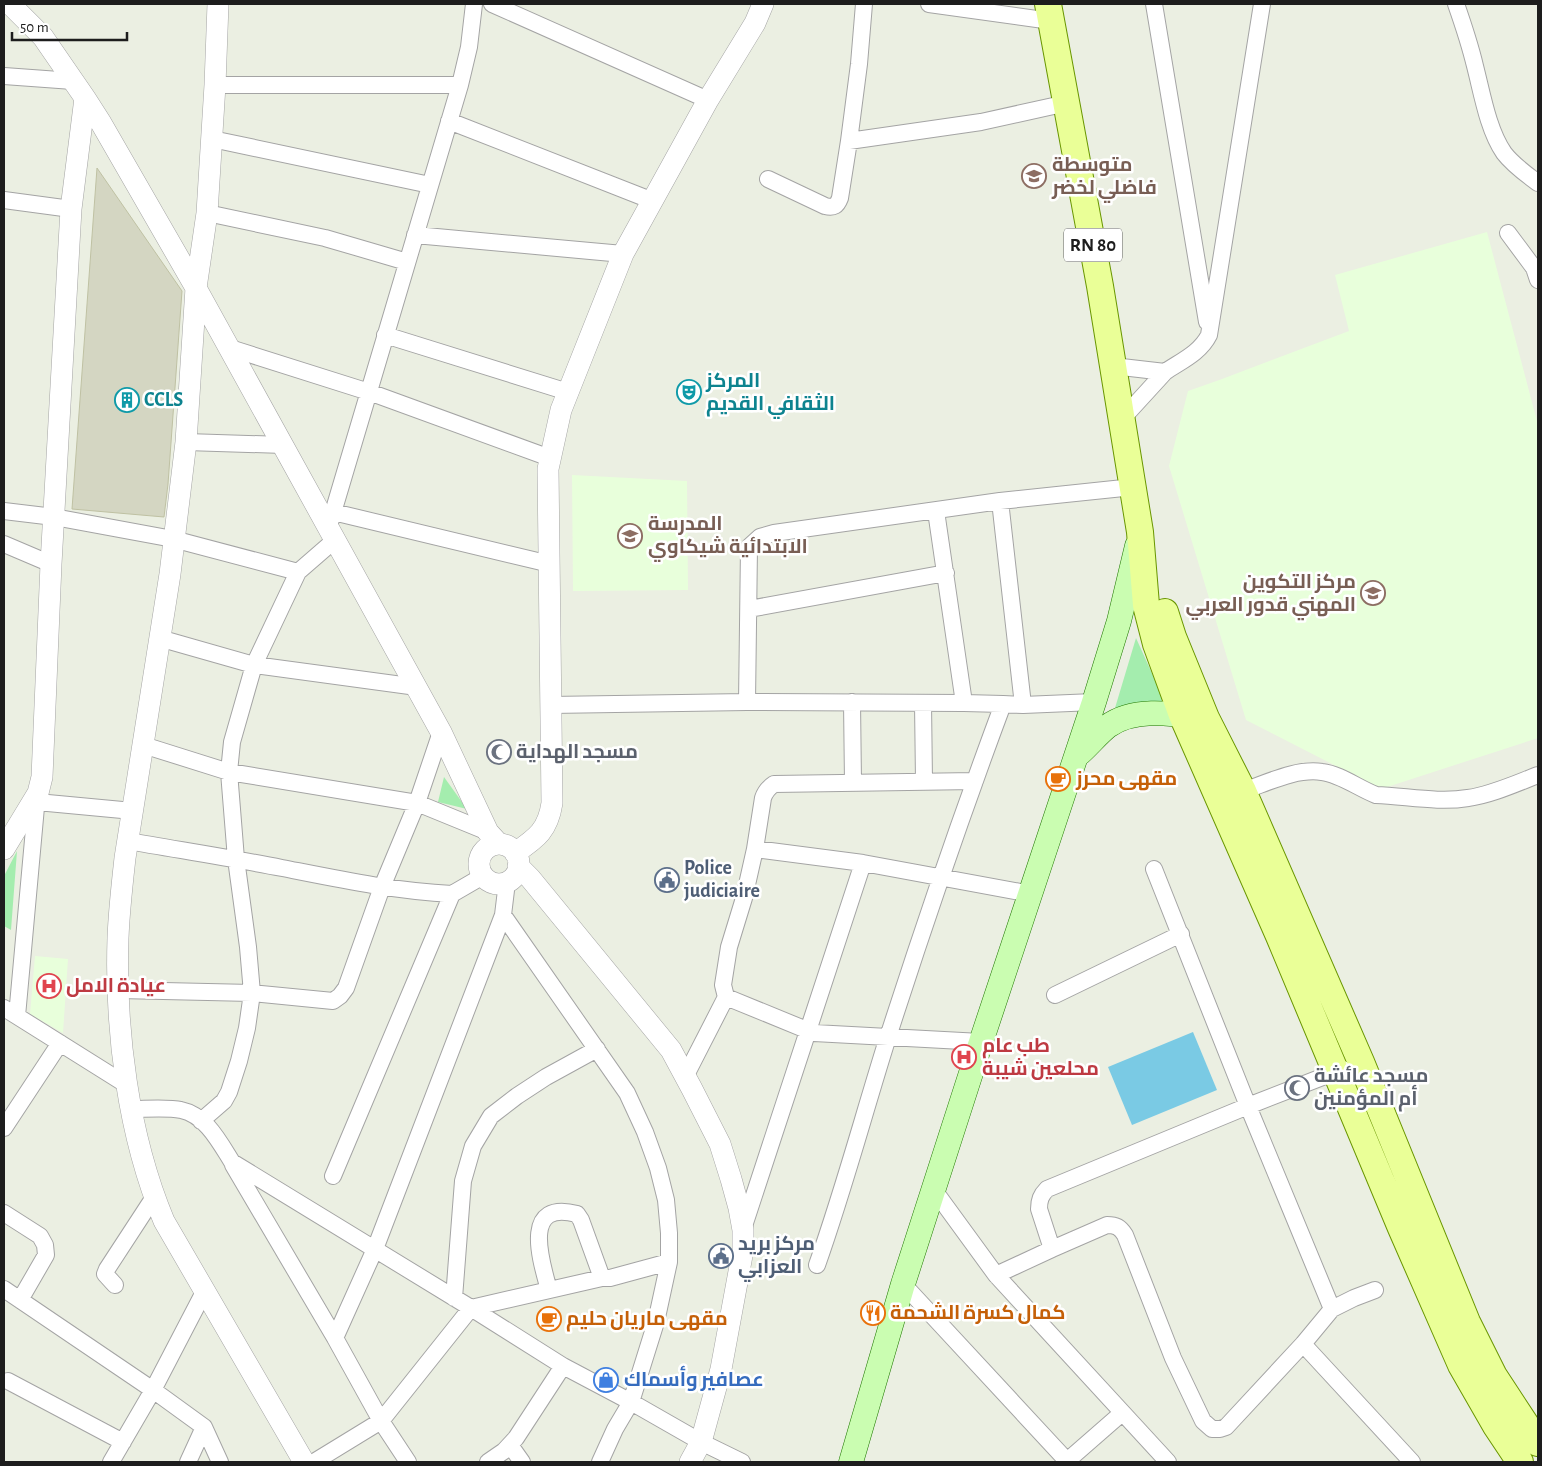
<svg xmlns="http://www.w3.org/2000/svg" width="1542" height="1466" font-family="'Alegreya Sans',Cairo,sans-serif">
	<rect width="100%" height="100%" fill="#ebefe2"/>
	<!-- education -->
	<path fill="#e8ffdb" d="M1487,232L1538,425V738L1381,789L1246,720L1169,466L1188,391L1222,379L1349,331L1335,275Z
		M572,475L687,481L688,590L573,591Z
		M35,956L68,959L63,1033L30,1014Z"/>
	<!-- grass -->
	<path fill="#a4edae" d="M1136,638L1165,702L1112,718Z
		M444,777L467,809L438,802Z
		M17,851L11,930L4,926V876Z"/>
	<!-- pitch -->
	<path fill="#7acae4" d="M1193,1032L1217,1090L1132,1125L1108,1067Z"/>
	<!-- building -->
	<path fill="#d4d6c2" stroke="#bfc1a3" d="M97,168L182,291L168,484L164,517L72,509Z"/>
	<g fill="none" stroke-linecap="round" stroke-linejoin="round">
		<defs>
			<path id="minor" d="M492,4L708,100
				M864,4L859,64L849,141L981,122L1067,103
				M929,4L1051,21
				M1154,4L1207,322
				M1456,4C1463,24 1470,45 1475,66C1482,93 1488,130 1504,153C1513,165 1526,174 1538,183
				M4,76L73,81
				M215,85H460
				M449,121L653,201
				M212,139L430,185
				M768,179L825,206C834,208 837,206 840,198L849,141
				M4,200L71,209
				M207,213L325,238L407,262
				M1508,233L1534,268L1538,280
				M415,235L623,254
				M385,335L568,392
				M230,348L369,392L550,458
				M1113,366L1165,372L1122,419
				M1165,372C1181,361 1200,353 1209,335L1262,4
				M186,442L284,445
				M1000,501L1023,705
				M4,511L54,517L173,539L298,572L254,665L232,742L229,772L236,859L248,947L252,993L247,1028L239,1061L229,1092L224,1101L201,1121
				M333,512L550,564
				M329,526L460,85L469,47L474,4
				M4,544L51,564
				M298,572L336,539
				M749,609L946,573
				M159,638L254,665L417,687
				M747,702L749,547L760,537L774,533L1000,501L1133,487
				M852,702L853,782
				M923,703L924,781
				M964,703L1003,704
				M550,705L747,702L964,703L936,511
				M143,745L229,772L417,803L488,832
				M1243,791C1267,783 1296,768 1322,772C1340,774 1358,788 1376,795C1406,796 1438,803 1468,798C1491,795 1517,783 1538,775
				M37,802L133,811
				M128,841C179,850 231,858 282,868C338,879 394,891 452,894
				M755,849L863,863L1031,894
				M1154,869L1248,1106L1343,1069
				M503,915L627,1093L645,1132L658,1168L666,1200L669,1233V1262L656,1322L631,1402L615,1429L600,1462
				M119,990L252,993L333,1001L340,996L346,988L382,887L417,803L441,732
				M1055,995L1181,934
				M726,997L723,985L729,947L744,898L755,849L763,798C765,792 768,788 774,784L975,781
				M4,1008L122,1082L127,1083
				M17,1016L37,796
				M685,1077L726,997L814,1033L981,1042
				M131,1109C145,1109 168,1107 181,1110C206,1115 220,1143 232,1162L471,1308L563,1366L631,1402L701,1442L742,1462
				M4,1128L60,1043
				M233,1165L335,1338L381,1421L408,1462
				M333,1176L452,894L483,876
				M934,1190L996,1275L1168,1462
				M4,1213L40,1236L45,1245L46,1255L20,1300
				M743,1229L863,863
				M1052,1249L1039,1209C1039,1200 1041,1195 1047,1189L1248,1106L1332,1309
				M817,1265C844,1189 864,1113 888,1037C924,925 962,814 1003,704L1023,705L1094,702
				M996,1275L1052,1249L1107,1225C1116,1225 1120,1227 1125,1235L1173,1358L1203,1421L1212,1429H1220L1226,1427L1303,1344L1332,1309L1354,1298L1375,1290
				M903,1284L1068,1462
				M115,1285L105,1274L107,1269L154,1197
				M4,1289L153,1390L204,1427L220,1462
				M549,1290C541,1261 521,1199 577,1214L581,1220L602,1278H610L669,1262
				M454,1298L463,1181L473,1146L491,1116L517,1096L546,1077L597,1049
				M335,1338L375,1249L503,915L507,882
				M1303,1344L1412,1462
				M8,1381L123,1442
				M510,1445L522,1462
				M1067,1461L1122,1413
				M111,1462L153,1390L204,1292
				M188,1462L204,1427
				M314,1462L381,1421L471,1308L602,1278
				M488,1462L504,1451L516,1438L563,1366"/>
			<path id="tertiary" d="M10,4L43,37L85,98L101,123L196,288L441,732L488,832L499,844
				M218,4L215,85L207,213L196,288L186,442L170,574L125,858C122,885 119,911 118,938C115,1031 128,1135 164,1221L304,1462
				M479 864a20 20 0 1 1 40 0a20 20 0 1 1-40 0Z
				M4,849L38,793L42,777L51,564L71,209L85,98
				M515,853C537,838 548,830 552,803L548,469L561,410L623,254L708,100L755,23L763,4
				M518,866L530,878L671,1050L692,1089L720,1144L731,1179L739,1208L743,1230V1250L721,1369L701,1442L690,1462"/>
			<path id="secondary" d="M1080,753C1089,745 1098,734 1108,726C1133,708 1169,713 1198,717
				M851,1462L903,1284L981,1042L1094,702L1119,621L1137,546"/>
			<path id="primary" d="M1048,4L1100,286L1140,532L1146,605L1156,644L1182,715L1279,936L1401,1228L1461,1365L1496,1426L1520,1462
				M1165,612L1173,637L1206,718L1243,791L1361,1062L1467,1322L1494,1376L1538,1443"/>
		</defs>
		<!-- minor casing -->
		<use href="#minor" stroke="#a4a4a4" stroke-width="18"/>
		<!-- tertiary casing -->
		<use href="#tertiary" stroke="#a4a4a4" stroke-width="22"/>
		<!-- secondary casing -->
		<use href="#secondary" stroke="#1f7800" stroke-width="25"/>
		<!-- primary casing -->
		<use href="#primary" stroke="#699600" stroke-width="28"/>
		<!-- minor -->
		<use href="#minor" stroke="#fff" stroke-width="16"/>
		<!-- tertiary -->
		<use href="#tertiary" stroke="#fff" stroke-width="21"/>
		<!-- secondary -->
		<use href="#secondary" stroke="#cafdb1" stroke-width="24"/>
		<!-- primary -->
		<use href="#primary" stroke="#eaff97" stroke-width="26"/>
	</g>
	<!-- icons -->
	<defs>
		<symbol id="school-ring" viewBox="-11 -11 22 22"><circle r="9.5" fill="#fff" stroke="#8d6e63" stroke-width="1.5"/><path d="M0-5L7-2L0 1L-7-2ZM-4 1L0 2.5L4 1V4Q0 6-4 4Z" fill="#8d6e63"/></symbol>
		<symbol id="theatre-ring" viewBox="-11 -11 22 22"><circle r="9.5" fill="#fff" stroke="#0f9aa8" stroke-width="1.5"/><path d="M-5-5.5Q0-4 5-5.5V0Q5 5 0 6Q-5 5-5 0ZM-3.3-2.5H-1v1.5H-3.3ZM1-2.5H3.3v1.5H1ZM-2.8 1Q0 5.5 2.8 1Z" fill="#0f9aa8"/></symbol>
		<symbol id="building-ring" viewBox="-11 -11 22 22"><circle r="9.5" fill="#fff" stroke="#0f9aa8" stroke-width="1.5"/><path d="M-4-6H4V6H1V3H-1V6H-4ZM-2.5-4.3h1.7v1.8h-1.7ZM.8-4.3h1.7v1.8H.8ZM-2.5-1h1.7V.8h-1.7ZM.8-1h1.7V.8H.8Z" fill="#0f9aa8"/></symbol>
		<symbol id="university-ring" viewBox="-11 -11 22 22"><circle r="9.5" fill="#fff" stroke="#8d6e63" stroke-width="1.5"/><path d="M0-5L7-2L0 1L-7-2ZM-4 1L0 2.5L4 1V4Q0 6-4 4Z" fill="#8d6e63"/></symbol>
		<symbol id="mosque-ring" viewBox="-11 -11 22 22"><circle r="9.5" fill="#fff" stroke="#6b7280" stroke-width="1.5"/><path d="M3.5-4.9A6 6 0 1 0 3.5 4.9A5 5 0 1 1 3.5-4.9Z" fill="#6b7280"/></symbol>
		<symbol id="cafe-ring" viewBox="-11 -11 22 22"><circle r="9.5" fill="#fff" stroke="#e8710a" stroke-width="1.5"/><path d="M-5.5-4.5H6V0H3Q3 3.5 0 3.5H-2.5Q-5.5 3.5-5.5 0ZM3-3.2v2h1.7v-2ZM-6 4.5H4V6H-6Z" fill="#e8710a"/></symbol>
		<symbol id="civic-ring" viewBox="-11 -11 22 22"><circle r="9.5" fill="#fff" stroke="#5c6f8a" stroke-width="1.5"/><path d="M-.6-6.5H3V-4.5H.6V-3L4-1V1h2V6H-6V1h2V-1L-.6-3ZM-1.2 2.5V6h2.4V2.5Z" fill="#5c6f8a"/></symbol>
		<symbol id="hospital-ring" viewBox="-11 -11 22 22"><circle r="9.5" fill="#fff" stroke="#e0444e" stroke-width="1.5"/><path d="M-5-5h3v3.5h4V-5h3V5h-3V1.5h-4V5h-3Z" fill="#e0444e"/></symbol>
		<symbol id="restaurant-ring" viewBox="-11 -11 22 22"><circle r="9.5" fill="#fff" stroke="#e8710a" stroke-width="1.5"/><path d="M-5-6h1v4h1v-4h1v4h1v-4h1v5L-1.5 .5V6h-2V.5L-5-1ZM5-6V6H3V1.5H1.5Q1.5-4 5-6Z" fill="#e8710a"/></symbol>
		<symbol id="shop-ring" viewBox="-11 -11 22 22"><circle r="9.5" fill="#fff" stroke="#3f7fe0" stroke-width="1.5"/><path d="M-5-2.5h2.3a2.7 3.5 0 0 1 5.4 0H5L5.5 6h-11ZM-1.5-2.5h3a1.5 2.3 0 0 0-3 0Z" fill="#3f7fe0"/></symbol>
	</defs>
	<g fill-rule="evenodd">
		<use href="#school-ring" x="1020" y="162" width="28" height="28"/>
		<use href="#theatre-ring" x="675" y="378" width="28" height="28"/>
		<use href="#building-ring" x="113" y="386" width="28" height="28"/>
		<use href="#school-ring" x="616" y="522" width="28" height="28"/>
		<use href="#university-ring" x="1359" y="579" width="28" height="28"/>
		<use href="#mosque-ring" x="485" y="738" width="28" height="28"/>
		<use href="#cafe-ring" x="1044" y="765" width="28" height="28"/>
		<use href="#civic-ring" x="653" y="866" width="28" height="28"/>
		<use href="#hospital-ring" x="35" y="972" width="28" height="28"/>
		<use href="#hospital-ring" x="950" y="1043" width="28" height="28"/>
		<use href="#mosque-ring" x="1283" y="1074" width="28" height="28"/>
		<use href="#civic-ring" x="707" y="1242" width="28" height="28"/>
		<use href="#restaurant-ring" x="859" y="1299" width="28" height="28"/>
		<use href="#cafe-ring" x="535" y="1305" width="28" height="28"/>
		<use href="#shop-ring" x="592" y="1366" width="28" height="28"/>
	</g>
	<g text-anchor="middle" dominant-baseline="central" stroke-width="5" stroke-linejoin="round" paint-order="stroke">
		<!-- shield labels -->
		<rect fill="#fff" stroke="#616161" stroke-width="1" x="1064" y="228.5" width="58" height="33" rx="4"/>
		<g font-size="19" font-weight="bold" fill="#1d1d1d">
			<text x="1093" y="245">RN 80</text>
		</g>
		<!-- education labels -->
		<g font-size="20" font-weight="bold" fill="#785e54" stroke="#fff" text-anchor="start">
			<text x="1052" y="165">متوسطة<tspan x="1052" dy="23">فاضلي لخضر</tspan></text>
			<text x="648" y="524">المدرسة<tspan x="648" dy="23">الابتدائية شيكاوي</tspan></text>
			<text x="1356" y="582" text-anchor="end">مركز التكوين<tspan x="1356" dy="23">المهني قدور العربي</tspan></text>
		</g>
		<!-- culture labels -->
		<g font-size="20" font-weight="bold" fill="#0d838f" stroke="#fff" text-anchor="start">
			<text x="706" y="381">المركز<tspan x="706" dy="23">الثقافي القديم</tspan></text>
			<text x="144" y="400">CCLS</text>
		</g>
		<!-- worship labels -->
		<g font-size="20" font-weight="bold" fill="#5b616d" stroke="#fff" text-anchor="start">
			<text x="516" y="752">مسجد الهداية</text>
			<text x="1314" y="1076">مسجد عائشة<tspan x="1314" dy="23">أم المؤمنين</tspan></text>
		</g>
		<!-- food labels -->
		<g font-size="20" font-weight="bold" fill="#c56008" stroke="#fff" text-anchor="start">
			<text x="1076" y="779">مقهى محرز</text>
			<text x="890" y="1313">كمال كسرة الشحمة</text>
			<text x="566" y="1319">مقهى ماريان حليم</text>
		</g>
		<!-- service labels -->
		<g font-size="20" font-weight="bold" fill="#4e5e75" stroke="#fff" text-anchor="start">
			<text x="684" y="868">Police<tspan x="684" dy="23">judiciaire</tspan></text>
			<text x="738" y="1244">مركز بريد<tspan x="738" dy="23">العزابي</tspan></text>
		</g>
		<!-- health labels -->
		<g font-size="20" font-weight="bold" fill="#be3a42" stroke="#fff" text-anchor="start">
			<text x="66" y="986">عيادة الامل</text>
			<text x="982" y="1046">طب عام<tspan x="982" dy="23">محلعين شيبة</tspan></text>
		</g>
		<!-- shop labels -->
		<g font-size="20" font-weight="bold" fill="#366cbe" stroke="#fff" text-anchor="start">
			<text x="624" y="1380">عصافير وأسماك</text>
		</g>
	</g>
	<!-- border -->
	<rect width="1542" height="1466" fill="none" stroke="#1d1d1d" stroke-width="10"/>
	<!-- scale -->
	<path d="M12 32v8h115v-8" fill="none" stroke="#1d1d1d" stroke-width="2.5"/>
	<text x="20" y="32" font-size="15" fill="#1d1d1d" stroke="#ffffff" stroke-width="4" paint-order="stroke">50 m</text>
</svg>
